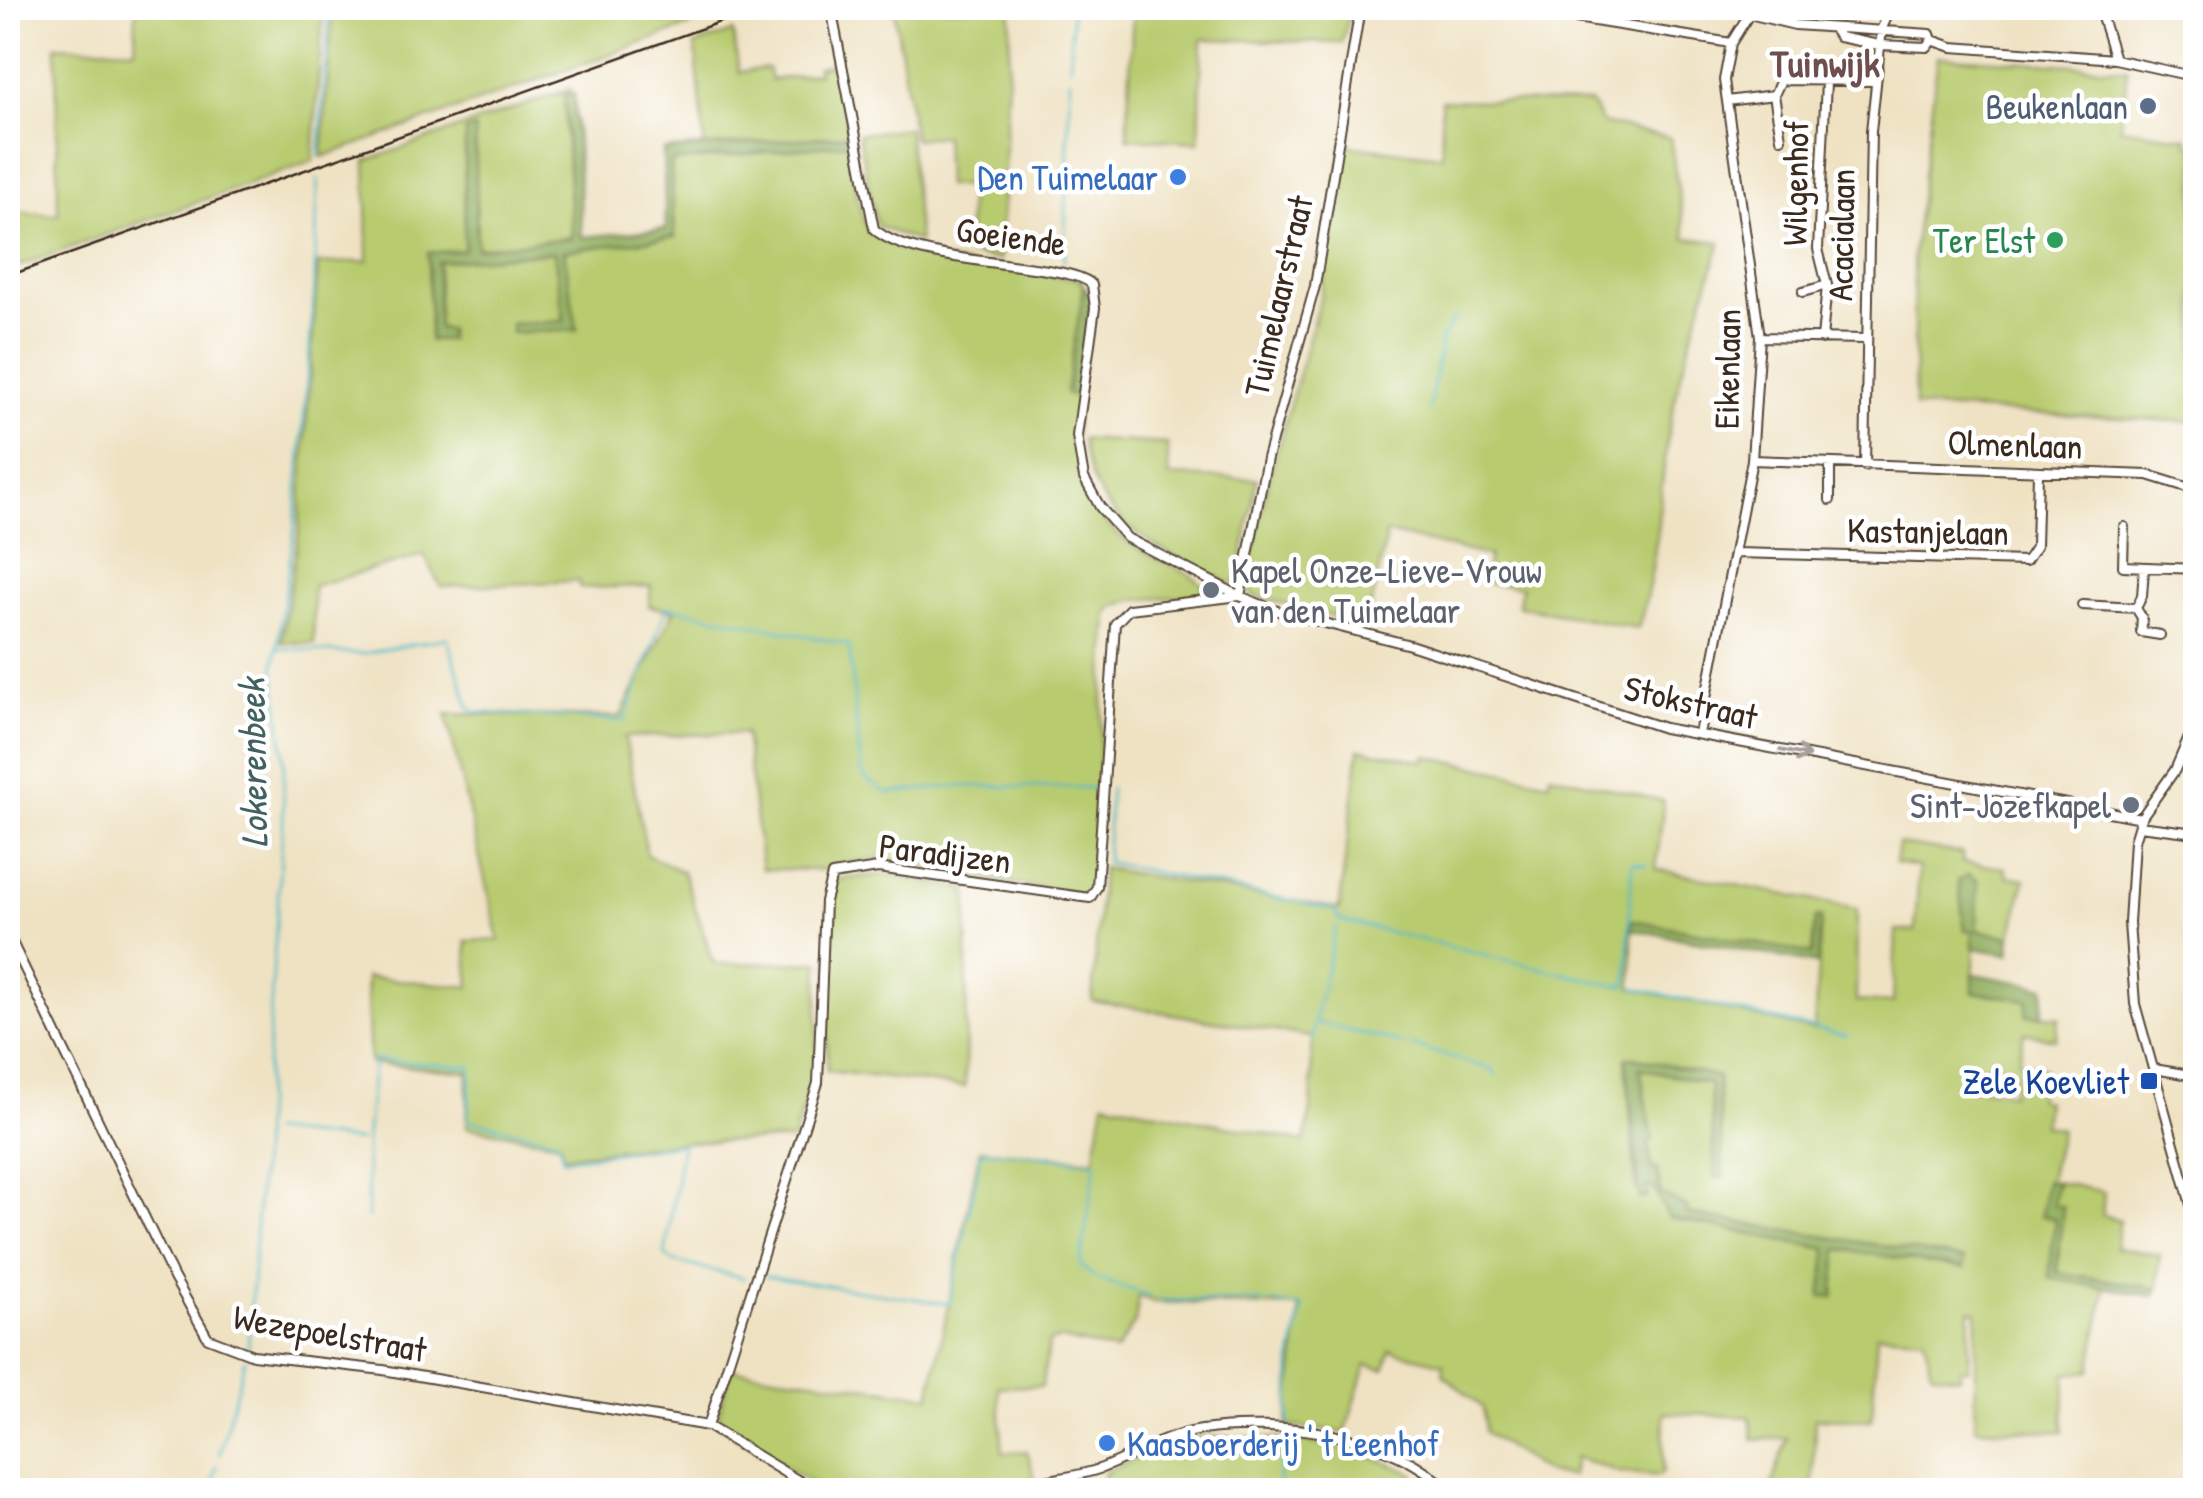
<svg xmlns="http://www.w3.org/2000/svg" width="2203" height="1498" font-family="'Patrick Hand',sans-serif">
	<rect width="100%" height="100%" fill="#fff"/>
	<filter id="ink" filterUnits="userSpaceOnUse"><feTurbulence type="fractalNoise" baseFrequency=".01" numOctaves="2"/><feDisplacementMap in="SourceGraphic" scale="20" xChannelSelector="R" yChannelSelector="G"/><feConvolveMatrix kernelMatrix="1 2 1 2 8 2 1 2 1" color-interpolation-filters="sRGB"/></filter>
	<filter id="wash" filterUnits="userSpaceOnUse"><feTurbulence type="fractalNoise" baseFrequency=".0048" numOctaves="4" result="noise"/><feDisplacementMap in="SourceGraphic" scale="40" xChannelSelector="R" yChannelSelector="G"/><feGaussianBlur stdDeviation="2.25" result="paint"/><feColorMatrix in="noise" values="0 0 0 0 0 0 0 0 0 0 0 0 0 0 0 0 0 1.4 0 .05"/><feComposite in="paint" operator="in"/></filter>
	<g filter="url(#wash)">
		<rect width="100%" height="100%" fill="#efe2c3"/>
		<!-- green -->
		<path fill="#b8cb6e" stroke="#7a7a46" stroke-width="2.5" fill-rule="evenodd" d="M136,8H323L313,161L8,270V212L58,215L56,46L135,49Z
			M333,8H658L661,22L689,18L690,26L322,157Z
			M894,8H1011L1000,260L967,254L969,185L946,186L944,136L914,139Z
			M1133,8H1351L1342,43L1202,39L1199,142L1127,138Z
			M733,32L739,72L768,68L771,80L818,73L817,67L836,64L849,135L705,147L695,45Z
			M1938,56L2128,69L2120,128L2188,138V144L2195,146V422L1915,407L1913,255Z
			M570,89V94L564,96L572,237L477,249L475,129L464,251L428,253L430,340L438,329V262L554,252L564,322L512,324L511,333L576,330L563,251L675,237L671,162L851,143C855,169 855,204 867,227C884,261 1041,274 1080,279L1084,285L1067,393L1078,397C1067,470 1084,523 1154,557C1171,566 1196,573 1206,590L1202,595L1133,600L1112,607L1108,614L1092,884L1082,896L878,858L820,870L762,869L745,733L625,737L647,855L683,872L714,964L819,962L817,1065L793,1140L687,1142L563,1156L560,1143L467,1127L468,1072L370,1063L366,977L470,987L466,941L499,940L446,714L620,717L674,611L649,606L651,586L580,588L578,581L441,587L424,555L313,586L314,644L281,642L298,539L318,264L368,261L366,161Z
			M1441,100L1590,103L1602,123L1670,138L1686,238L1721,242C1702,304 1680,366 1669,429C1658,496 1659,564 1638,628L1518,606L1522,587L1484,583L1489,556L1387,533L1367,625L1254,596L1245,588L1267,486L1321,295L1343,145L1442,156Z
			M908,128L919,242L877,226L858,134Z
			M1082,439L1167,444L1169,476L1257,479L1237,583L1231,584C1160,548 1094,528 1082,439Z
			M1359,749L1424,761L1426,756L1549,782L1550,774L1664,801L1656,869L1857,909L1856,1001L1893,1003L1896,930L1915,931L1919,867L1895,863L1898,844L1962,853V862L2006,868V876L2025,879L2011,937L1977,930V878L1973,992L2028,1000L2027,1014L2059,1017L2056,1039L2024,1033L2019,1062L2044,1068L2038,1099L2046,1101L2043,1125L2061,1129L2041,1215L2055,1218L2050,1278L2105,1288L2090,1371L2066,1374L2063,1432L1975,1428L1977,1312L1970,1310L1969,1369H1961L1960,1377L1932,1373L1924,1337L1877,1334L1872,1420L1815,1418L1813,1490H1770L1787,1438L1753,1440L1750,1417L1664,1413L1663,1471L1659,1476L1619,1472L1575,1457L1572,1476L1547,1473L1485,1432L1483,1408L1443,1374L1444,1364L1390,1350L1385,1369L1366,1365L1345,1433L1287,1426L1300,1307L1154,1302L1139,1296L1135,1322L1116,1351L1062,1339L1049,1342L1042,1386L998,1387L1003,1453L1027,1451L1035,1478L1001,1490H823L716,1423L731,1369L930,1396L980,1149L1094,1160L1104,1101L1305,1142L1311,1108L1312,1037L1092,1001L1102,868L1339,909ZM1815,918H1821L1814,1030L1632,988V920L1812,954ZM1633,1057L1718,1077L1715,1177L1710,1084L1640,1067L1653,1140L1648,1142L1652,1170H1657L1661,1194L1688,1208L1687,1214L1963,1259L1964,1268L1837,1248L1834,1296H1822L1827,1249L1669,1218L1653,1186L1636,1189L1626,1058ZM1970,1064L2015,1070L2012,1093L1969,1086Z
			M889,874L968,890L965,1087L827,1071L830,889L838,879Z
			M2057,1182L2104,1192L2102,1215L2120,1220L2115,1248L2159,1255L2158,1289L2057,1272L2063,1207L2053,1205Z
			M1204,1436C1288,1438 1336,1439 1414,1474L1406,1490H1109L1104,1473L1165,1445Z"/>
		<!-- forest -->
		<path fill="#92af61" stroke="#666c40" stroke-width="2.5" d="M574,93L582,237L666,229L663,150L849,135L851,143L671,162L675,237L564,251L577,330L512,333L511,324L564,321L554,252L438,262V328L448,329L449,340H430L428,253L464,250L465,130L475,128L477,248L572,238L564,95Z
			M1080,279L1091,296L1078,397L1066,393L1084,286Z
			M1969,874L1978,883L1977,930L2011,937L2009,954L1973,948V932L1965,931L1958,881Z
			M1821,917L1818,964L1631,929L1632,920L1812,954L1815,918Z
			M1973,974L2045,987L2042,1016L2026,1015L2028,1000L1973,992Z
			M1633,1057L1718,1077L1723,1177L1715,1178L1710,1084L1640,1068L1653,1140L1648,1143L1652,1170L1657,1169L1661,1194L1688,1208L1687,1214L1964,1259V1268L1838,1249L1834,1297L1821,1296L1827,1249L1669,1218L1653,1187H1646L1648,1197L1640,1199L1626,1058Z
			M2046,1180L2057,1182L2053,1204L2063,1207L2057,1272L2158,1289L2154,1296L2049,1278L2055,1219L2041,1215Z"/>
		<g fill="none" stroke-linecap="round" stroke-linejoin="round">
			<!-- stream -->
			<path stroke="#49b7c2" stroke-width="2.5" d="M1070,66L1072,8
				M319,156L329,8
				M1064,262L1070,78
				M1429,409L1441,340L1455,318
				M278,648L361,654L447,638L470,709L475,712L624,721L667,607L679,609L849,645L861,770L866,779L888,793L960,786L1095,788
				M1110,789L1106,862L1335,910L1339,920L1612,985L1627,986L1632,862L1647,865
				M1336,927L1314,1022L1404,1044
				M1634,988L1847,1036
				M1312,1043L1314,1025
				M1411,1045L1493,1070L1496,1076
				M270,1131L360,1141
				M368,1218L366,1141L374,1060L471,1067L468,1120L558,1140L563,1159L682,1144L665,1255L673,1261L744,1278
				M968,1218L981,1152L986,1150L1096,1162L1080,1265L1096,1278L1150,1296
				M764,1276L949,1304L967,1225
				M1160,1300L1263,1302
				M1270,1302L1302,1308L1291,1362L1289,1424
				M248,1347L283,823L284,755L274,667L294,534L314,296L318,179
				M219,1455L245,1359
				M211,1490L217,1466
				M1278,1490L1282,1443L1287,1436"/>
		</g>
	</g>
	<g filter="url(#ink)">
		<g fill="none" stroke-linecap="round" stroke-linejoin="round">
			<defs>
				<path id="minor" d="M831,8L874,229C917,268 1074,261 1092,285L1095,308L1077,436L1084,478L1100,507L1127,538L1240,596L1274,610L1410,645L1664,728L2141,818
					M1514,8L1731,43
					M2099,8L2115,59
					M1749,14L1795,25L1930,34L1932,40L1952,47L2115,59L2196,77
					M1834,29L1839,37L1879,45L1927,47L1932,40
					M1774,95L1781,138
					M1727,101L1774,95L1781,80L1876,81
					M1803,292L1827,285
					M1760,337L1866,339
					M1822,339L1827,285L1818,249L1826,82
					M1752,460L2148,475L2196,490
					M1865,466L1871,131L1882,28L1891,8
					M1830,500V465
					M2124,527L2123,566L2196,569
					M1737,553L2026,561L2036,546L2038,473
					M2144,568L2142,596L2136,608L2142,618L2141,632L2160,635
					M1240,596L1267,458L1315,286L1360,8
					M2082,605L2136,608
					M2196,721L2175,770L2141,818L2134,841L2129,923L2135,1004L2196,1223
					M1699,734L1752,460L1760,337L1724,80L1731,43L1753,8
					M2139,826L2196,833
					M8,934L174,1278L208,1338L253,1355L383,1370L708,1426L814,1490
					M2154,1069L2196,1076
					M708,1426L818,1083L825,901L832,875L878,868L1090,898L1097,887L1115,624L1129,609L1240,596
					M1013,1490C1041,1478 1073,1479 1102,1468C1135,1455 1166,1435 1202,1430C1277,1419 1393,1434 1448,1490"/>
			</defs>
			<!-- minor casing -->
			<use href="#minor" stroke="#564637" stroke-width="12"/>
			<!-- minor -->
			<use href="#minor" stroke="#fff" stroke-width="8"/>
			<!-- rail -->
			<path stroke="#3b2a1e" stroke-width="2.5" d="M8,276L759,8"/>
		</g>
		<!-- one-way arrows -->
		<defs><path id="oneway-shaft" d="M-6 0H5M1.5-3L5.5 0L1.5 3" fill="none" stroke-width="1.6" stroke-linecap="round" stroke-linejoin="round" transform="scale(2.5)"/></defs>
		<use stroke="#a79f9a" href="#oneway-shaft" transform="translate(1795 753) rotate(11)"/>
	</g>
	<!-- markers -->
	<circle fill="#5c6f8a" stroke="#fff" stroke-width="4" cx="2148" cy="106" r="10"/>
	<g fill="#3f7fe0" stroke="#fff" stroke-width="4">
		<circle cx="1178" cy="177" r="10"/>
		<circle cx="1107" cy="1443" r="10"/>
	</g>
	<circle fill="#2e9e5b" stroke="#fff" stroke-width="4" cx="2055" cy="240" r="10"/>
	<g fill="#6b7280" stroke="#fff" stroke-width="4">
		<circle cx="1211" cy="590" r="10"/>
		<circle cx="2131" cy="805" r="10"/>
	</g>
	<rect fill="#1a4fb4" stroke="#fff" stroke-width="4" x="2139" y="1071" width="20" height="20" rx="5"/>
	<g text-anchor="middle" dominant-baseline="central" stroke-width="9" stroke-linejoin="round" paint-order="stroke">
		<!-- service labels -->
		<g font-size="35" fill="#4e5e75" stroke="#fff" text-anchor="end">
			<text x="2128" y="106">Beukenlaan</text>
		</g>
		<!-- shop labels -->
		<g font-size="35" fill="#366cbe" stroke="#fff" text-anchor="end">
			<text x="1158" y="177">Den Tuimelaar</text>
			<text x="1127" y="1443" text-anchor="start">Kaasboerderij ' t Leenhof</text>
		</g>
		<!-- street labels -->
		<g font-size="35" fill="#3b2a1e" stroke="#fff">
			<text transform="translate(1795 183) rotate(-89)">Wilgenhof</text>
			<text transform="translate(1841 235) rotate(-89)">Acacialaan</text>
			<text transform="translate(1011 236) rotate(8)">Goeiende</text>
			<text transform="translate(1278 296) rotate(-77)">Tuimelaarstraat</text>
			<text transform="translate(1727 369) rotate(-89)">Eikenlaan</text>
			<text transform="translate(2015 444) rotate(2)">Olmenlaan</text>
			<text transform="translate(1928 531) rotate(1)">Kastanjelaan</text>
			<text transform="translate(1691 702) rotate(13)">Stokstraat</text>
			<text transform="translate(945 853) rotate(7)">Paradijzen</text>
			<text transform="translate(330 1333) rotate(10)">Wezepoelstraat</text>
		</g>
		<!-- leisure labels -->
		<g font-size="35" fill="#27864d" stroke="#fff" text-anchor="end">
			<text x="2035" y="240">Ter Elst</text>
		</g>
		<!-- worship labels -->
		<g font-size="35" fill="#5b616d" stroke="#fff" text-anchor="start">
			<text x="1231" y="570">Kapel Onze-Lieve-Vrouw<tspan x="1231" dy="40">van den Tuimelaar</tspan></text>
			<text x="2111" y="805" text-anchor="end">Sint-Jozefkapel</text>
		</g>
		<!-- transit labels -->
		<g font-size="35" fill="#164399" stroke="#fff" text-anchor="end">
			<text x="2129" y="1081">Zele Koevliet</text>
		</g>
		<!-- neighbourhood labels -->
		<g font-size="38" font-weight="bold" fill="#6e4f4e" stroke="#fff">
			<text x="1825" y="63">Tuinwijk</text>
		</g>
		<!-- water labels -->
		<g font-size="38" font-style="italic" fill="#416260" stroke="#fff">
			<text transform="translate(252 763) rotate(-91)">Lokerenbeek</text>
		</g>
	</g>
	<!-- margin -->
	<rect width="2203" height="1498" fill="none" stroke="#fff" stroke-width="40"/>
</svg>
